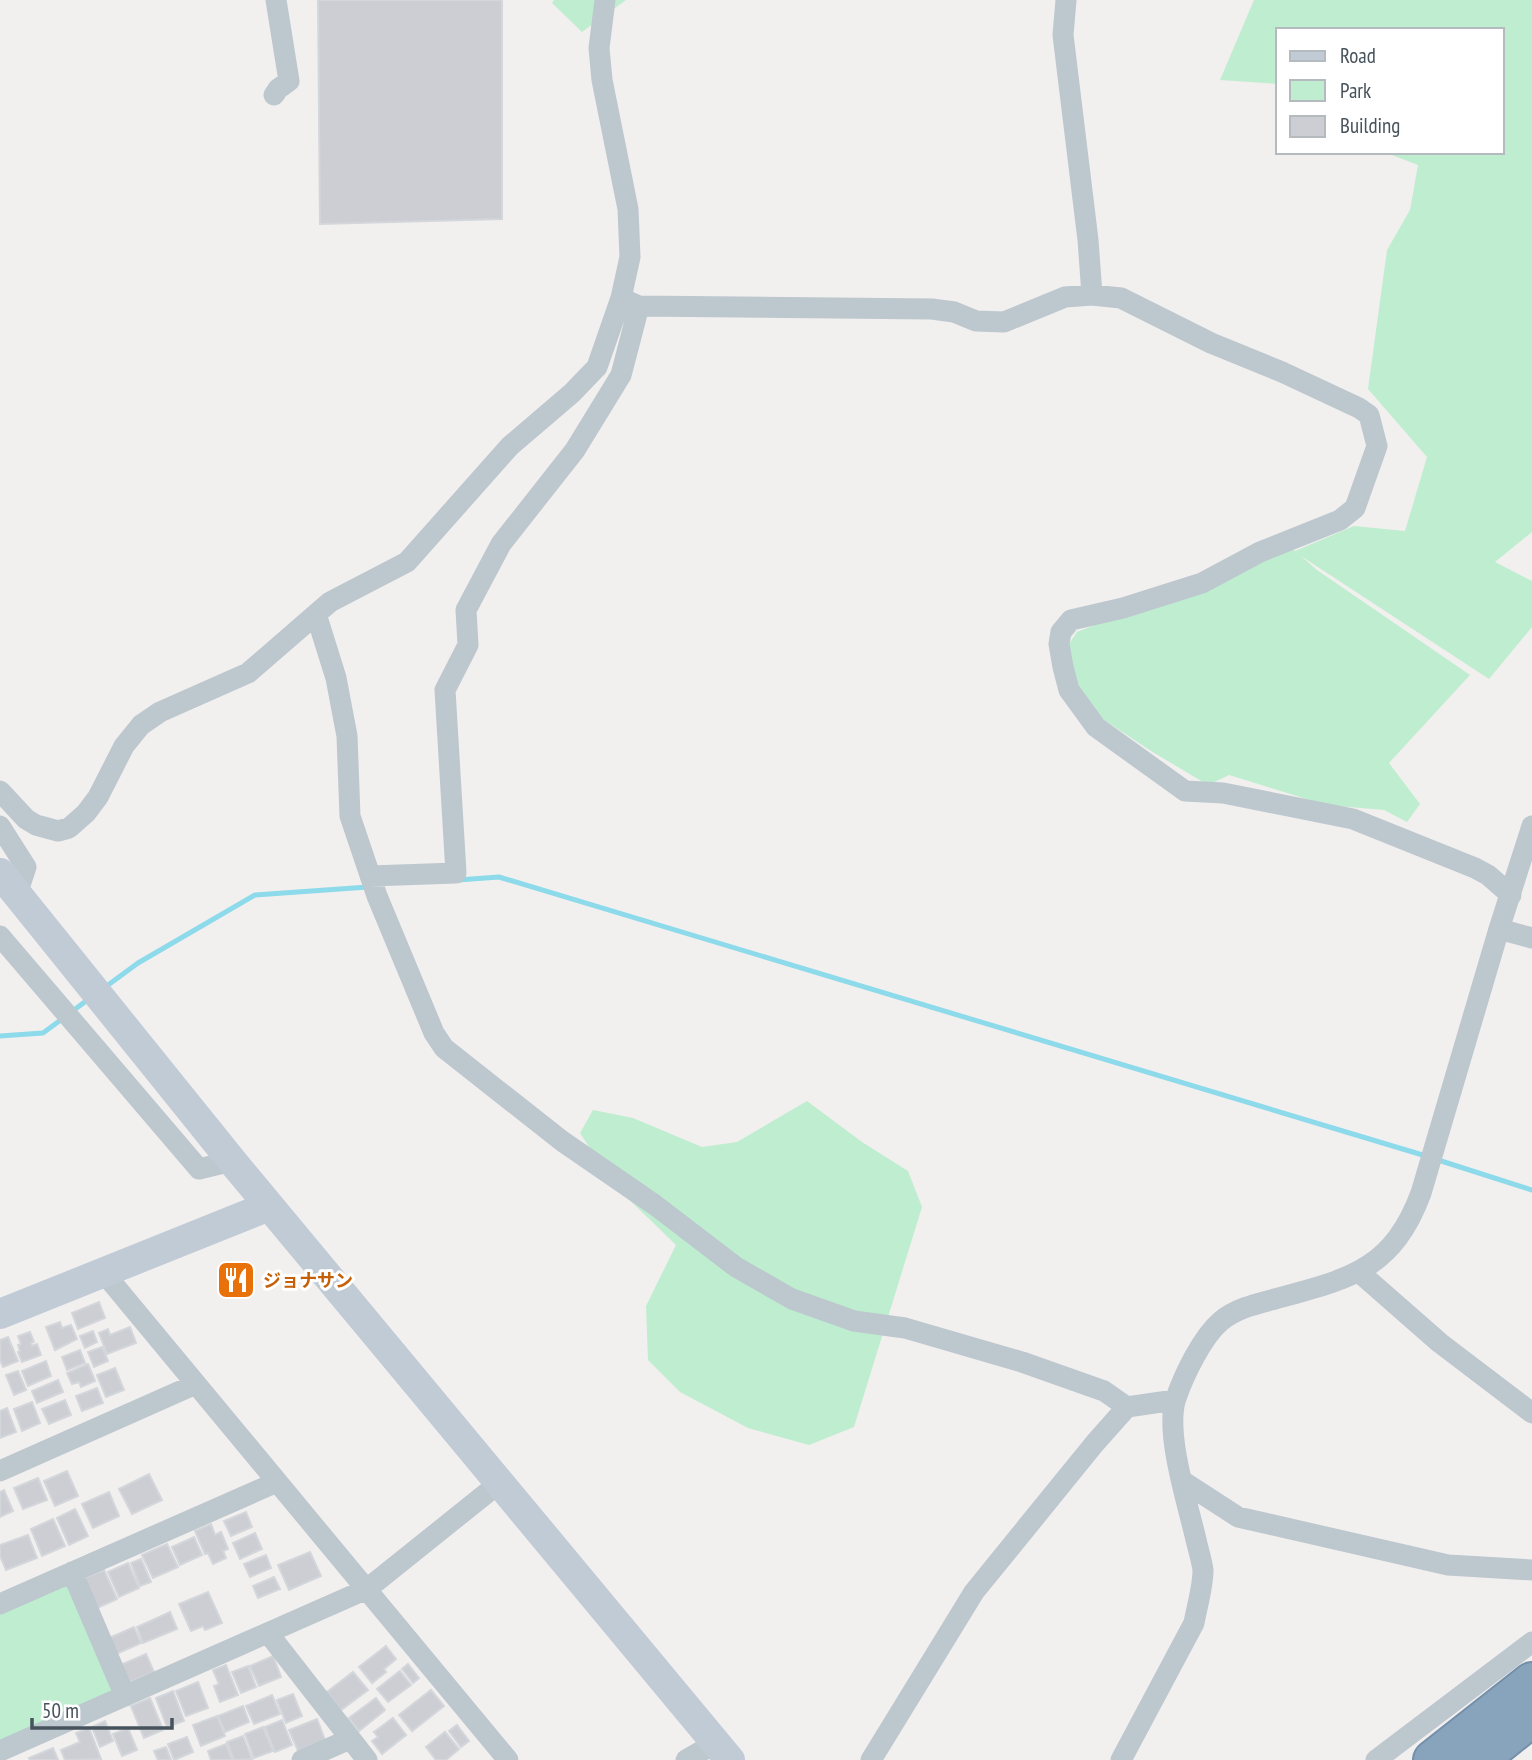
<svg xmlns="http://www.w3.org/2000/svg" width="1532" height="1760" font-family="'PT Sans Narrow','Noto Sans JP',sans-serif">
	<rect width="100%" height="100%" fill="#f2efef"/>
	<!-- green -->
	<path fill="#beeecf" d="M554,0H626L582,32L552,3Z
		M1254,0H1532V532L1495,562L1532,581V627L1489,679L1301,556L1317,570L1470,675L1389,763L1420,804L1407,822L1384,810L1326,805L1229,775L1208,785L1151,751L1095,714L1073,680L1069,644L1077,632L1291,548L1295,551L1354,526L1405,531L1427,457L1368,389L1387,250L1410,210L1418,165L1384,152H1502V30H1278V84L1220,80Z
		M807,1101L862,1142L908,1171L922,1207L854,1427L809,1445L748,1428L680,1392L648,1360L646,1306L676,1245L613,1184L580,1133L593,1110L633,1118L702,1147L737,1142Z
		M67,1585L116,1684L112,1695L0,1743V1614Z"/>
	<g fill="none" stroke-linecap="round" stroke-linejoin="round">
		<!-- stream -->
		<path stroke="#8cdaea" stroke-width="5" d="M458,880L499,877L1426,1156
			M104,988L138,963L255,895L368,887
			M70,1013L90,998
			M0,1036L43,1033L62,1019
			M1435,1159L1532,1190"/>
	</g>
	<!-- building -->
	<path fill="#ccced4" stroke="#d3d6da" stroke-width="2" d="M318,0H502V219L320,224Z
		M99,1302L105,1318L78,1329L72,1313Z
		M60,1322L62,1328L71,1325L77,1339L55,1350L46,1327Z
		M130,1327L136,1343L107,1354L99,1333L108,1329L110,1335Z
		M93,1331L97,1342L85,1348L80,1336Z
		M30,1332L34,1342L31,1343L32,1346L37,1344L41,1355L22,1362L18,1352L20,1351L18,1345L21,1344L18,1336Z
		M8,1337L18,1361L3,1367L0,1360V1340Z
		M102,1347L108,1361L94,1367L88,1352Z
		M80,1350L85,1363L67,1370L62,1357Z
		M46,1361L51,1376L28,1386L22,1371Z
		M88,1364L95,1381L81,1387L79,1382L72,1384L67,1373Z
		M115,1368L124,1390L106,1397L97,1375Z
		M18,1371L26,1390L14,1395L6,1375Z
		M58,1380L63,1392L37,1403L32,1391Z
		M97,1388L103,1403L82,1411L76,1396Z
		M65,1400L71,1415L49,1424L42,1409Z
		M32,1402L40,1423L22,1431L14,1409Z
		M7,1408L16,1432L0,1438V1411Z
		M67,1471L78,1496L55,1506L44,1481Z
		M149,1474L162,1500L132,1514L119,1489Z
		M38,1478L47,1500L23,1509L14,1488Z
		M4,1490L13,1511L0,1517V1492Z
		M109,1492L119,1516L93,1528L82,1504Z
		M75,1509L88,1536L69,1545L57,1518Z
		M246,1512L252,1527L231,1536L224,1521Z
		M53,1519L65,1546L42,1556L31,1529Z
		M211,1524L215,1535L221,1532L228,1549L223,1551L226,1558L213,1564L208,1553L205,1554L195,1531Z
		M255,1533L262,1549L240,1559L233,1543Z
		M28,1535L37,1558L6,1570L0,1556V1545Z
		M194,1537L202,1555L180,1565L172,1547Z
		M167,1544L178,1567L153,1578L142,1555Z
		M310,1552L321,1576L289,1590L278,1565Z
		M266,1555L271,1568L250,1577L244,1564Z
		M141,1559L151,1582L140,1586L131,1563Z
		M128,1563L139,1588L119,1597L108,1572Z
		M104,1570L117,1599L95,1609L82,1579Z
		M274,1577L280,1589L258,1598L253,1586Z
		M208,1592L222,1623L205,1630L203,1626L191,1631L179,1604Z
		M170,1612L177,1629L143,1643L137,1627Z
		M134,1627L141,1643L114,1655L107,1639Z
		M386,1646L396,1659L384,1669L386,1672L372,1683L359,1667Z
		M146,1654L154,1672L125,1684L118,1666Z
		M273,1656L281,1677L259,1686L250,1666Z
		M408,1664L419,1678L413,1683L402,1669Z
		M226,1665L238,1695L220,1702L214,1686L219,1684L213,1670Z
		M248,1666L256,1687L241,1693L232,1672Z
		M400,1671L411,1685L388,1702L377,1689Z
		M353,1672L368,1690L341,1710L327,1692Z
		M198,1682L208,1708L186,1716L176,1691Z
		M431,1690L444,1706L412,1731L399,1715Z
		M173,1691L184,1721L167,1727L156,1698Z
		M293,1694L302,1716L286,1723L277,1700Z
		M272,1695L280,1714L254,1724L246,1706Z
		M150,1698L163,1730L144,1738L131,1706Z
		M376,1698L385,1710L359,1731L349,1718Z
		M243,1706L249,1722L225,1732L218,1716Z
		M217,1716L225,1736L201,1746L193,1725Z
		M393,1718L406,1735L382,1754L372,1741L378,1737L374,1732Z
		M317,1719L325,1740L298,1751L289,1730Z
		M282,1720L292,1745L275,1752L265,1727Z
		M105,1721L113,1741L100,1747L92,1727Z
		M457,1725L469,1741L461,1747L449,1731Z
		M263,1727L273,1751L254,1758L245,1734Z
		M89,1728L101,1759L65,1760L61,1750L80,1742L76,1733Z
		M128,1728L137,1750L122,1756L113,1734Z
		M445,1732L459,1749L446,1760H436L426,1747Z
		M243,1736L252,1759L234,1760L227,1742Z
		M187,1737L193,1752L174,1760L168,1744Z
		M226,1744L232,1760H211L208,1751Z
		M166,1747L171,1760H158L154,1751Z
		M53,1748L58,1760H30L29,1758Z"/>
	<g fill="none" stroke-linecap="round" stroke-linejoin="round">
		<defs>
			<path id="highway" d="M1433,1760L1532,1682
				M1478,1760L1532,1717"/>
		</defs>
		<!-- highway casing -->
		<use href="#highway" stroke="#738fa9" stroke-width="42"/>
		<!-- street -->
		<path stroke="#bdc7ce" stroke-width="21" d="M1066,0L1063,35L1088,240L1092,295
			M274,95L278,89L289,81L276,0
			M621,298L639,306L932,309L954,312L976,321L1004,322L1065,297L1092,295L1121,298L1211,343L1282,372L1359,408L1369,415L1377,446L1355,508L1340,520L1260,552L1202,583L1123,608L1071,620L1061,632L1059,644L1063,667L1069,690L1096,727L1185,791L1223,793L1353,819L1475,868L1488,875L1511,895
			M316,614L336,678L347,736L350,816L377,896L434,1033L444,1048L562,1141L655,1205L736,1267L792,1299L854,1321L905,1328L1022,1362L1104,1391L1127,1407
			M0,791L26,819L36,825L58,831L69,828L86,813L98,797L124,746L141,725L160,712L248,673L330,602L407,562L510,446L572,393L597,367L621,298L630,257L628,209L602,80L599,48L605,0
			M0,826L26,867L17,894
			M370,876L456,873L445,690L468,645L466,610L501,544L575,450L621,375L639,306
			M1499,929L1532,938
			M0,936L199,1169L232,1161
			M1359,1272L1440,1343L1532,1413
			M104,1273L508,1760
			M0,1471L196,1384
			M1184,1482L1238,1517L1448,1565L1532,1570
			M72,1572L125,1696
			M0,1604L277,1482
			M268,1633L367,1760
			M0,1751L367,1589L498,1484
			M302,1760L350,1739
			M686,1760L716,1743
			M871,1760L974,1592L1095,1443L1127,1407L1175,1400
			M1121,1760L1194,1623C1197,1606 1203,1587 1203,1570C1202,1562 1199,1552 1197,1544C1189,1507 1164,1433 1176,1398C1184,1375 1202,1337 1221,1321C1237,1308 1256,1304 1275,1299C1348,1279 1392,1271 1421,1193L1499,929L1532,826
			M1376,1760L1532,1642"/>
		<!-- secondary -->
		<path stroke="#c0cbd6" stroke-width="30" d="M0,873L232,1161L730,1760
			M0,1314L269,1206"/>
		<!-- highway -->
		<use href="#highway" stroke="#88a4bd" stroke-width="38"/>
	</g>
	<!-- icons -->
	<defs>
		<symbol id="restaurant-square" viewBox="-11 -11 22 22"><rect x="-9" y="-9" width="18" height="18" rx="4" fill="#e8710a" stroke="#fff"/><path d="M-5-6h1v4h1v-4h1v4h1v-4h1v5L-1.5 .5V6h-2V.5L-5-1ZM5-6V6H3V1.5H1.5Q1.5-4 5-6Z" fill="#fff"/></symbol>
	</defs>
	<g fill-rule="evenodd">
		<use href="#restaurant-square" x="214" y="1258" width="44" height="44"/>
	</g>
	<g text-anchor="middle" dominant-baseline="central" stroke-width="6" stroke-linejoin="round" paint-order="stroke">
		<!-- food labels -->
		<g font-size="18" font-weight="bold" fill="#c56008" stroke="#fff" text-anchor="start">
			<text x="263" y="1280">ジョナサン</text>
		</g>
	</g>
	<!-- legend -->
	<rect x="1276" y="28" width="228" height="126" fill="#ffffff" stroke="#b5babe" stroke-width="2"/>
	<rect x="1290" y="51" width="35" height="10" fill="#c0cbd6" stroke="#b5babe" stroke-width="2"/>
	<text x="1340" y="63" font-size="21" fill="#47535c">Road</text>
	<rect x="1290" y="80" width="35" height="21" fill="#beeecf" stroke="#b5babe" stroke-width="2"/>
	<text x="1340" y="98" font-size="21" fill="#47535c">Park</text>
	<rect x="1290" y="116" width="35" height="21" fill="#ccced4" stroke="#b5babe" stroke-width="2"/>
	<text x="1340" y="133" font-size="21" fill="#47535c">Building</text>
	<!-- scale -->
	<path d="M32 1718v10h140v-10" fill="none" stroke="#47535c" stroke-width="3.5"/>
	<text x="42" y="1718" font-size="21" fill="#47535c" stroke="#ffffff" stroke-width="5" paint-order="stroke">50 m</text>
</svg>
